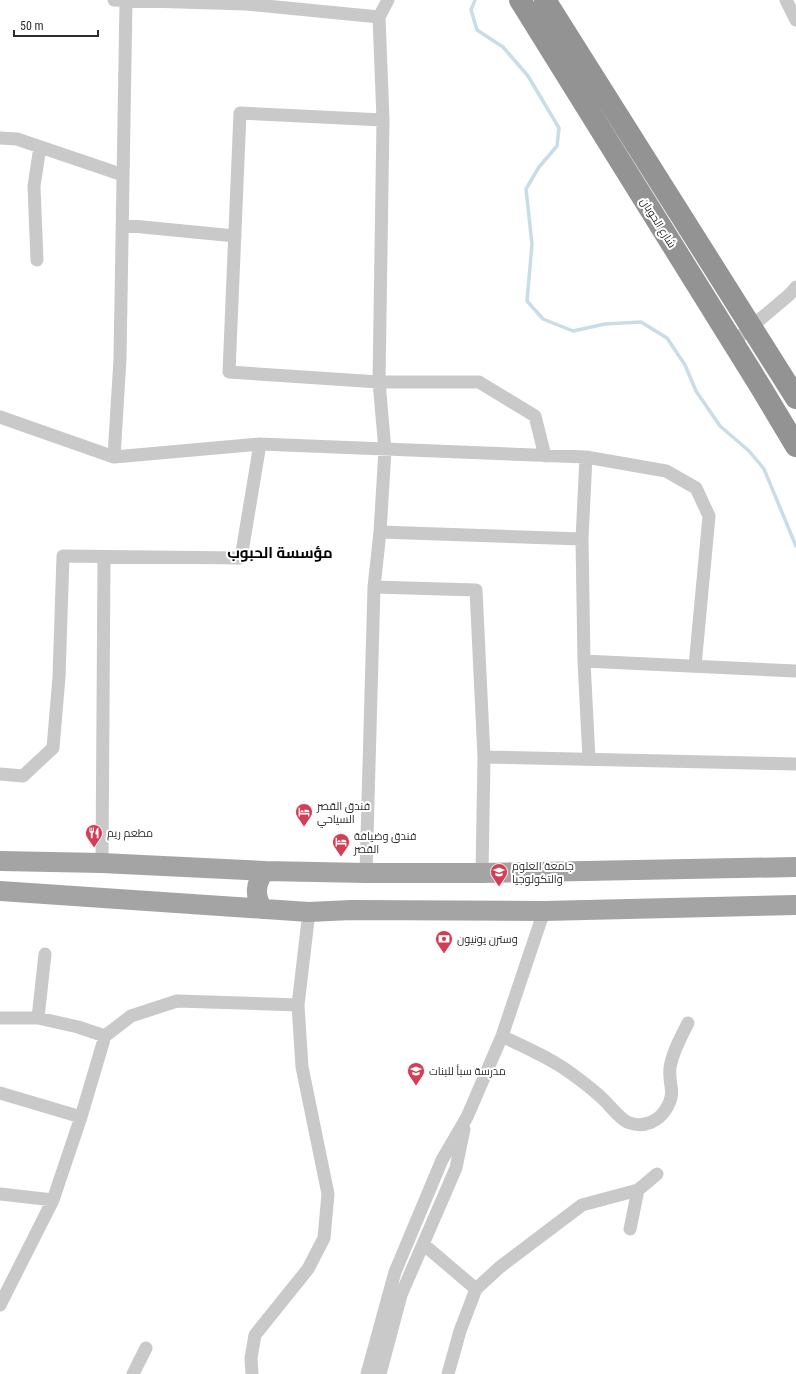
<svg xmlns="http://www.w3.org/2000/svg" width="796" height="1374" font-family="'Roboto Condensed',Cairo,sans-serif">
	<rect width="100%" height="100%" fill="#fff"/>
	<g fill="none" stroke-linecap="round" stroke-linejoin="round">
		<!-- stream -->
		<path stroke="#c8dde7" stroke-width="3.5" d="M475,0L471,10L477,30L503,47L528,76L559,128L557,146L539,167L526,189L532,244L527,301L543,319L573,331L605,324L641,322L667,338L685,365L696,391L720,426L749,451L764,469L796,546"/>
		<!-- street -->
		<path stroke="#c9c9c9" stroke-width="13" d="M114,0L246,4L379,17
			M786,0L796,20
			M383,120L240,113L229,372L379,382H479L535,416L545,456
			M0,138L17,139L123,175
			M122,225L235,236
			M37,260L34,186L40,147
			M733,342L789,295L796,287
			M0,417L114,457L260,444L586,457L666,471L696,488L709,516L695,666
			M114,457L120,359L126,1
			M586,457L582,539L584,661L589,759
			M380,532L582,539
			M374,587L476,590L484,757L482,873
			M584,661L796,671
			M484,757L796,764
			M0,774L23,776L53,748L59,677L63,556L241,558L260,444
			M102,863L104,557
			M366,873L374,587L380,532L385,450L379,382L383,120L379,17L388,0
			M0,1018H38L78,1027L105,1036
			M38,1018L45,954
			M502,1036C526,1048 551,1058 572,1074C583,1082 595,1091 605,1101C611,1107 622,1121 630,1123C644,1128 659,1121 666,1109C677,1092 668,1085 670,1068C672,1053 681,1037 688,1023
			M0,1093L81,1117
			M0,1194L53,1200
			M630,1229L638,1190
			M423,1244L476,1289
			M0,1305L53,1200L81,1117L105,1036L131,1016L177,1001L298,1005
			M133,1374L146,1348
			M252,1374L251,1358L255,1335L308,1269L324,1238L328,1194L302,1067L298,1005L309,912
			M367,1374L395,1272L442,1160L467,1117L502,1036L544,911
			M380,1374L401,1295L456,1168L464,1129
			M448,1374L460,1331L476,1289L500,1267L582,1205L638,1190L657,1174"/>
		<!-- primary -->
		<path stroke="#a4a4a4" stroke-width="20" d="M0,861L102,863L265,871L366,873H482L796,867
			M0,891L309,912L351,910L544,911L796,905
			M263,909C254,896 255,883 265,871"/>
		<!-- highway -->
		<path stroke="#939393" stroke-width="22" d="M520,0L760,386L796,446
			M545,0L796,398"/>
	</g>
	<!-- icons -->
	<defs>
		<symbol id="hotel-pin" viewBox="-11 -11 22 30"><path d="M0 17L-7.5 6A9.5 9.5 0 1 1 7.5 6Z" fill="#d33e55" stroke="#fff"/><path d="M-6-4.5h1.5V1H6V5H4.5V3h-9V5H-6ZM-4 0a1.8 1.8 0 1 1 3.6 0ZM.5 0V-2.5h3Q6-2.5 6 0Z" fill="#fff"/></symbol>
		<symbol id="restaurant-pin" viewBox="-11 -11 22 30"><path d="M0 17L-7.5 6A9.5 9.5 0 1 1 7.5 6Z" fill="#d33e55" stroke="#fff"/><path d="M-5-6h1v4h1v-4h1v4h1v-4h1v5L-1.5 .5V6h-2V.5L-5-1ZM5-6V6H3V1.5H1.5Q1.5-4 5-6Z" fill="#fff"/></symbol>
		<symbol id="university-pin" viewBox="-11 -11 22 30"><path d="M0 17L-7.5 6A9.5 9.5 0 1 1 7.5 6Z" fill="#d33e55" stroke="#fff"/><path d="M0-5L7-2L0 1L-7-2ZM-4 1L0 2.5L4 1V4Q0 6-4 4Z" fill="#fff"/></symbol>
		<symbol id="bank-pin" viewBox="-11 -11 22 30"><path d="M0 17L-7.5 6A9.5 9.5 0 1 1 7.5 6Z" fill="#d33e55" stroke="#fff"/><path d="M-6-4H6V4H-6ZM0-2.3a2.3 2.3 0 1 0 0 4.6a2.3 2.3 0 1 0 0-4.6Z" fill="#fff"/></symbol>
		<symbol id="school-pin" viewBox="-11 -11 22 30"><path d="M0 17L-7.5 6A9.5 9.5 0 1 1 7.5 6Z" fill="#d33e55" stroke="#fff"/><path d="M0-5L7-2L0 1L-7-2ZM-4 1L0 2.5L4 1V4Q0 6-4 4Z" fill="#fff"/></symbol>
	</defs>
	<g fill-rule="evenodd">
		<use href="#hotel-pin" x="294" y="802" width="20" height="27"/>
		<use href="#restaurant-pin" x="84" y="823" width="20" height="27"/>
		<use href="#hotel-pin" x="331" y="832" width="20" height="27"/>
		<use href="#university-pin" x="489" y="862" width="20" height="27"/>
		<use href="#bank-pin" x="434" y="929" width="20" height="27"/>
		<use href="#school-pin" x="406" y="1061" width="20" height="27"/>
	</g>
	<g text-anchor="middle" dominant-baseline="central" stroke-width="4" stroke-linejoin="round" paint-order="stroke">
		<!-- street labels -->
		<g font-size="11" fill="#2c2c2c" stroke="#fff">
			<text transform="translate(658 223) rotate(58)">شارع الحوبان</text>
		</g>
		<!-- poi labels -->
		<g font-size="11" fill="#2c2c2c" stroke="#fff" text-anchor="start">
			<text x="317" y="806">فندق القصر<tspan x="317" dy="13">السياحي</tspan></text>
			<text x="107" y="833">مطعم ريم</text>
			<text x="354" y="836">فندق وضيافة<tspan x="354" dy="13">القصر</tspan></text>
			<text x="512" y="866">جامعة العلوم<tspan x="512" dy="13">والتكولوجيا</tspan></text>
			<text x="457" y="939">وسترن يونيون</text>
			<text x="429" y="1071">مدرسة سبأ للبنات</text>
		</g>
		<!-- district labels -->
		<g font-size="15" font-weight="bold" fill="#000" stroke="#fff">
			<text x="280" y="553">مؤسسة الحبوب</text>
		</g>
	</g>
	<!-- scale -->
	<path d="M14 30v6h84v-6" fill="none" stroke="#2c2c2c" stroke-width="2"/>
	<text x="20" y="30" font-size="12" fill="#2c2c2c" stroke="#ffffff" stroke-width="3" paint-order="stroke">50 m</text>
</svg>
